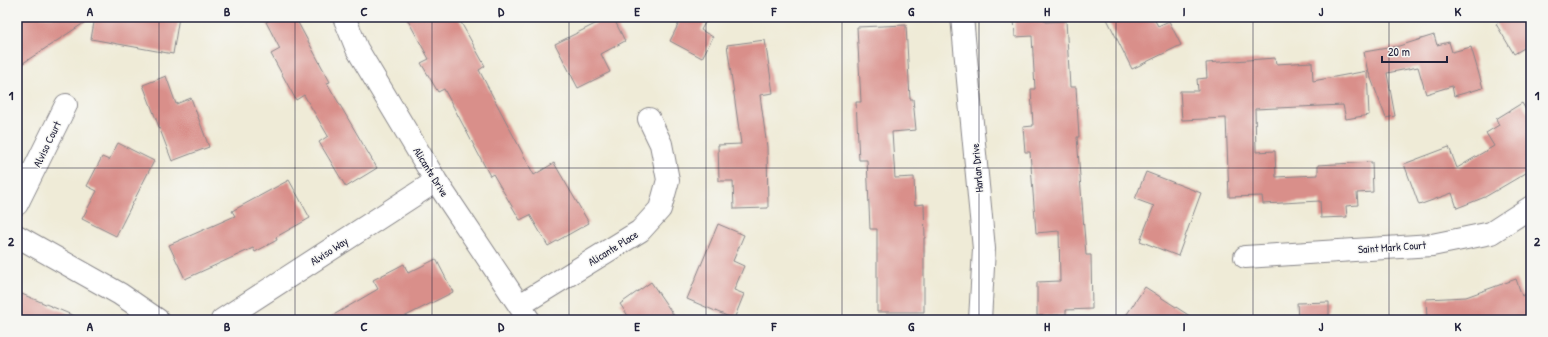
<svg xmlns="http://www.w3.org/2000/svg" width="1548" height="337" font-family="'Patrick Hand',sans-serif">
	<rect width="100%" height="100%" fill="#f6f6f2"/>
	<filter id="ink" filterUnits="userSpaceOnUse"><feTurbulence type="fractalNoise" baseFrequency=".025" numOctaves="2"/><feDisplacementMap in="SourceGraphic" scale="8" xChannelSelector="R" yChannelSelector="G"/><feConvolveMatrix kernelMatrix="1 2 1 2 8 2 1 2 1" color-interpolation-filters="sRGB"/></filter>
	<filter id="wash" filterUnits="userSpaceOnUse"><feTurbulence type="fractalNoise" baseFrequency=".012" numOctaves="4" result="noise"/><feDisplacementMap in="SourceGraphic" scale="16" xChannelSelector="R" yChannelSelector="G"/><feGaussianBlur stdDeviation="0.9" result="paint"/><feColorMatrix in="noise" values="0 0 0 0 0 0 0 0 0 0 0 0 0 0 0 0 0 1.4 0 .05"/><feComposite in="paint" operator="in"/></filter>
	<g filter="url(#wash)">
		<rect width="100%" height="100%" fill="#efebd7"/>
		<g id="blocks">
			<!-- building -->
			<path fill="#d98f8a" d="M17,17H93L17,67Z
				M95,17H179L173,54L91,39Z
				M276,17H295L330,82L327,83L377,168L346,187L319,142L328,136L304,95L296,100L271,54L280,49L266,22Z
				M406,17H458L485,66L479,70L534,175L554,163L589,223L548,246L530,215L520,220L493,174L490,176L444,89L438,92L421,63L429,59Z
				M609,17H613L625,41L601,54L610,72L578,88L555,44Z
				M682,17H708L701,30L713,37L702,58L670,41Z
				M1014,17H1044L1045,22L1066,21L1070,87H1076L1079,137H1077L1086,255H1091L1092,309L1066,310V315L1037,316V282L1060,281L1059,231L1036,233L1030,152H1025L1023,127L1033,126L1031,89H1035L1032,36L1015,37Z
				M1106,17H1153L1158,26L1169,21L1181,45L1132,69Z
				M1508,17H1531V44L1514,54L1496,24Z
				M906,25L910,99H913L916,130L892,132L895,178L914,177L915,205L924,204L925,238H924V312H877V229H870L867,160H859L856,102H861L857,27Z
				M1434,35L1437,45L1449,42L1452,52L1471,47L1483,88L1454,96L1452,86L1426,94L1418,67L1387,73L1395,116L1386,118L1367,68L1364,52L1399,46Z
				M765,40L773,93L760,95L767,147L768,208L734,209L733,181H719L718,145L741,144L727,45Z
				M1275,58L1276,64L1312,62L1313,81L1367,71L1369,115L1346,119L1343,105L1255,109L1256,152L1275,151L1276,177L1318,175V165L1372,162L1373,192L1357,193L1358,205L1346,206L1347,217L1321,218L1320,201L1263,204L1262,196L1229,197L1226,118L1182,120L1180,91H1198L1197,79L1207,78L1206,63Z
				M166,76L176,104L191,98L209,147L172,161L143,85Z
				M1522,103L1531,118V170L1485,197L1457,208L1452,193L1419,205L1404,164L1449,147L1457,168L1494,146L1486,133L1499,125L1496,119Z
				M118,143L154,161L116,236L82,219L97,191L87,186L102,157L109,160Z
				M1146,172L1201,193L1178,256L1140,241L1154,206L1135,199Z
				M289,180L310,218L276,237L277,240L255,252L253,248L185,279L169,245L235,216L232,211Z
				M718,224L744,235L733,261L744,266L734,290L744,294L734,319L687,299Z
				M436,259L453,292L398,320H325L378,289L373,280L404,264L408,273Z
				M1516,279L1522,296L1531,292V320H1427L1426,299L1466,297Z
				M651,282L677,320H631L620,304Z
				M1145,287L1196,320H1123Z
				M17,292L84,320H17Z
				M1329,302V320H1298L1297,303Z"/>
		</g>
	</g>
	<g filter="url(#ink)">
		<use href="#blocks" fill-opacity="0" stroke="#888689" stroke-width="1"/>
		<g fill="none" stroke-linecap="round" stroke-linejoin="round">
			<defs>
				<path id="minor" d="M344,17L357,49L436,181L529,320
					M962,17L984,249L980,320
					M17,204L66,105
					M17,236L120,294L158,320
					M1245,257L1432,245L1491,233L1531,207
					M520,305L640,231L660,209L668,180L661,144L649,119
					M222,320L436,181"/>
			</defs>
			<!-- minor casing -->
			<use href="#minor" stroke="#888689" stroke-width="24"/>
			<!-- minor -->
			<use href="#minor" stroke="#fff" stroke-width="22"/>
		</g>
	</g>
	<!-- grid -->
	<path fill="none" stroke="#22223b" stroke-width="1" stroke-opacity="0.55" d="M159,17V320M295,17V320M432,17V320M569,17V320M706,17V320M842,17V320M979,17V320M1116,17V320M1253,17V320M1389,17V320M17,168H1531"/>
	<g text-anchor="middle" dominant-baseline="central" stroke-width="3" stroke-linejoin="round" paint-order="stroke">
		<!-- street labels -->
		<g font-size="11" fill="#22223b" stroke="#f6f6f2">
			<text transform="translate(47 144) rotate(-64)">Alviso Court</text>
			<text transform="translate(977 168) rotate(-95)">Harlan Drive</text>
			<text transform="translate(431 172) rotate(58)">Alicante Drive</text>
			<text transform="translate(1392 247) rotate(-4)">Saint Mark Court</text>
			<text transform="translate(613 248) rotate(-32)">Alicante Place</text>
			<text transform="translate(329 251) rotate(-33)">Alviso Way</text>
		</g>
	</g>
	<!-- margin -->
	<rect width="1548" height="337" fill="none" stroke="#f6f6f2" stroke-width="44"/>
	<!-- scale -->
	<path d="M1382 56v6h65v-6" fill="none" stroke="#22223b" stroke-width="2"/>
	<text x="1388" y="56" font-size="12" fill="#22223b" stroke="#f6f6f2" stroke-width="3" paint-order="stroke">20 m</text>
	<rect x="22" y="22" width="1504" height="293" fill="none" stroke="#22223b" stroke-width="1.5"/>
	<g font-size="13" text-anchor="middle" font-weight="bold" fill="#22223b">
		<text x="90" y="16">A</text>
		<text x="227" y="16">B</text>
		<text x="364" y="16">C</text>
		<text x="501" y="16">D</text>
		<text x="637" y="16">E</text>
		<text x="774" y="16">F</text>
		<text x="911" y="16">G</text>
		<text x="1047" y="16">H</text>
		<text x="1184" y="16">I</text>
		<text x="1321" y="16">J</text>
		<text x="1458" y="16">K</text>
		<text x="11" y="100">1</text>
		<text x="1537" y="100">1</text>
		<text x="11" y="246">2</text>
		<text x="1537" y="246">2</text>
		<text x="90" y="331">A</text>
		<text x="227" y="331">B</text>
		<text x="364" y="331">C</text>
		<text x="501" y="331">D</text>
		<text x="637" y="331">E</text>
		<text x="774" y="331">F</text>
		<text x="911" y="331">G</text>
		<text x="1047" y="331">H</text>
		<text x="1184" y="331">I</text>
		<text x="1321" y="331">J</text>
		<text x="1458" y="331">K</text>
	</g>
</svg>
